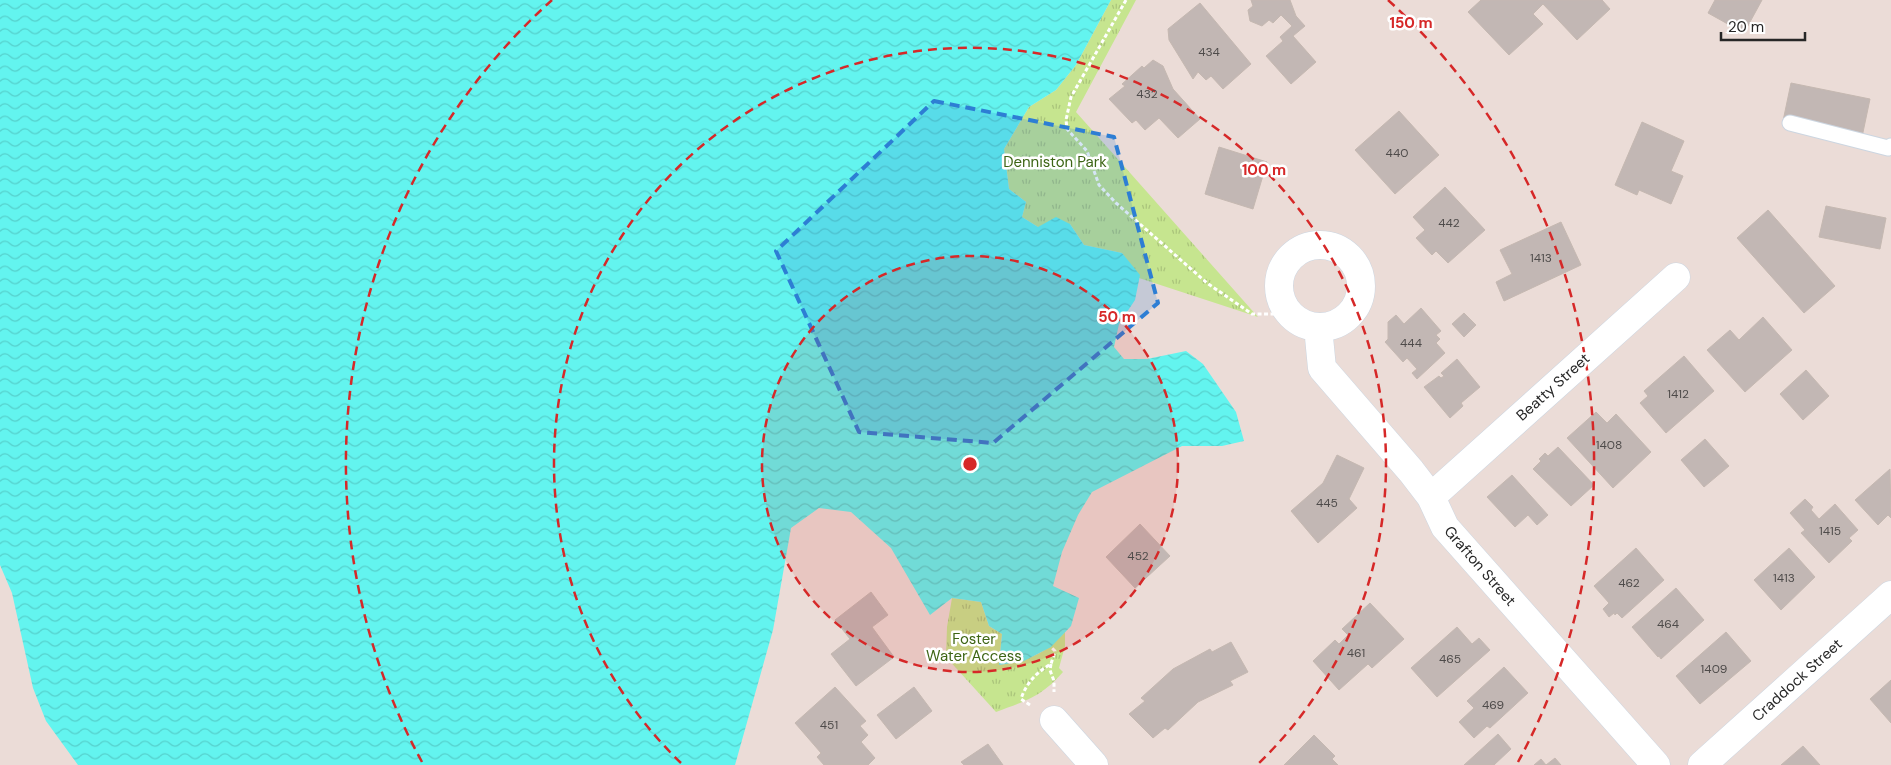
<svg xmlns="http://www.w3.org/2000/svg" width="1891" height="765" font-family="'DM Sans',sans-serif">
	<defs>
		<pattern id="park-tufts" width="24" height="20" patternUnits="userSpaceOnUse" patternTransform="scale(1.25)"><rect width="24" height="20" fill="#c6e58f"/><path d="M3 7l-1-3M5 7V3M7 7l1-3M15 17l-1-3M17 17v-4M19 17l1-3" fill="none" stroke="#aac47b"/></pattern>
		<pattern id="water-waves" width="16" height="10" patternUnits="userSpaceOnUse" patternTransform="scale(1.25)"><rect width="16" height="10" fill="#63f4ef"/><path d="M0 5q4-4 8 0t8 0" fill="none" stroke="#56d1cd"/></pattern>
	</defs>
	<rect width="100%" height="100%" fill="#ebdcd7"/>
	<!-- park -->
	<path fill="url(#park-tufts)" d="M1111,0H1136L1076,112L1258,317L1139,278L1122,253L1084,245L1070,224L1038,227L1022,217L1026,202L1009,189L1004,149L1029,107L1056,90L1076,65Z
		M952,598L981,602L989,626L1002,634L999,665C1029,660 1044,655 1065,632V646L1059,668L1063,672C1040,698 1027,700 996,712L946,657L947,627Z"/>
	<!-- water -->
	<path fill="url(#water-waves)" d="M0,0H1111L1076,65L1056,90L1029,107L1004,149L1009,189L1026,202L1022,217L1038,227L1056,217L1070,224L1084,245L1122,253L1140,275L1135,300L1119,324L1114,347L1124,359H1147L1186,351L1203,364L1236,412L1244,441L1222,446H1182L1092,492L1078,515L1062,552L1053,586L1079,598L1071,626L1051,647L1024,661L999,665L1002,634L989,626L981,602L952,598L930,615L891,548L851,512L819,508L791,528L773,630L735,765H78L46,721L33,688L12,593L0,565Z"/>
	<!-- building -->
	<path fill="#c2b7b4" stroke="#c5b8b1" d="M1251,0H1290L1296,16L1305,26L1293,36L1316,62L1291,84L1266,56L1283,41L1280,37L1292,26L1281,15L1273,23L1269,20L1262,26L1250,21L1248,10L1253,6Z
		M1481,0H1602L1610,9L1577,40L1543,4L1533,14L1543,24L1509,55L1468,12Z
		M1715,0H1762L1744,33L1708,13Z
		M1200,3L1251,64L1223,89L1211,76L1206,80L1198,72L1193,79L1169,40L1168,29Z
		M1153,60L1163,66L1173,89L1200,119L1178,138L1159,118L1145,130L1136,120L1132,123L1109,99L1125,86L1122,84L1142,66L1144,68Z
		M1791,83L1870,99L1862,137L1783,121Z
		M1399,111L1439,155L1395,194L1355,150Z
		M1642,122L1684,141L1671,171L1683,176L1671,204L1639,190L1637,195L1615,185Z
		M1219,147L1267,162L1253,209L1205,194Z
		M1445,187L1485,230L1448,263L1436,251L1432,255L1416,238L1425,230L1413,217Z
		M1826,206L1886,218L1880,249L1819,237Z
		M1768,210L1835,286L1804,313L1737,238Z
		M1561,222L1581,265L1504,301L1496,282L1512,274L1500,250Z
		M1421,308L1441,331L1436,335L1440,339L1436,343L1445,353L1417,379L1412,373L1417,369L1407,358L1403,362L1385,342L1388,339V322L1396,315L1404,324Z
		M1464,313L1476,325L1464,337L1452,324Z
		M1763,317L1792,350L1745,392L1707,350L1730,330L1739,340Z
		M1684,356L1714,391L1666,433L1640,403L1648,396L1644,391Z
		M1457,359L1480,387L1461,403L1463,406L1450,418L1424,387L1439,376L1441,378L1444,376L1441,373Z
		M1806,370L1829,396L1803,420L1780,394Z
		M1596,412L1607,423L1616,414L1651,452L1613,488L1567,438Z
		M1705,439L1729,466L1704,487L1681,460Z
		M1558,447L1594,485L1571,506L1533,469L1541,461L1539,459L1545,453L1548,456Z
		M1337,455L1364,468L1349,499L1357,508L1318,543L1291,511L1323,483Z
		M1890,469L1891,518L1888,515L1878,525L1855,500Z
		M1512,475L1548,515L1537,525L1528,515L1515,527L1487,497Z
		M1805,499L1813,507L1811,510L1819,519L1835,504L1858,530L1849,538L1852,541L1829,563L1801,533L1805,530L1790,513Z
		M1140,524L1170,556L1135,588L1106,557Z
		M1636,548L1664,580L1622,618L1617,613L1615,615L1614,613L1609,617L1603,609L1609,603L1594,586Z
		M1789,548L1815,577L1781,610L1754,580Z
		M1676,588L1704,620L1661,659L1659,656L1658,657L1632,627Z
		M871,592L888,615L872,627L894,657L856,686L831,654L850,639L835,620Z
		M1370,603L1404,639L1372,668L1368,664L1339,690L1313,661L1335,640L1339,644L1348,635L1342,629Z
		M1457,627L1472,644L1479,638L1490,650L1437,697L1411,668Z
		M1726,632L1751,661L1700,704L1676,676Z
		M1231,642L1248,672L1230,681L1233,685L1198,702L1168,730L1165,728L1153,738L1129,714L1145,701L1141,698L1173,669L1210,649L1212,652Z
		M1504,667L1528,693L1490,728L1487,726L1474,738L1459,722L1474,708L1467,701Z
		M1891,680V723L1870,699Z
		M835,687L866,721L860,726L868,735L861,742L875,758L868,765H824L817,757L821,753L795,723Z
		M914,687L932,711L896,739L877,715Z
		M1498,734L1511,749L1494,765H1464Z
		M1314,735L1335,756L1332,759L1338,765H1284Z
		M988,744L1003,765H964L961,762Z
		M1803,746L1820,765H1781Z
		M1555,758L1561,765H1534L1541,759L1546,765Z"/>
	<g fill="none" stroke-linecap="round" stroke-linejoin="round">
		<defs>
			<path id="service" d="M1790,123L1888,148L1891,146"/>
			<path id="minor" d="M1279 286a41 41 0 1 1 82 0a41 41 0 1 1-82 0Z
				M1318,327L1322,368L1411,471L1431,497L1445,527L1656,765
				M1431,497L1676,277
				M1054,720L1094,765
				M1702,765L1891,595"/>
		</defs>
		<!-- service casing -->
		<use href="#service" stroke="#ccd6e1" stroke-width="17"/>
		<!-- minor casing -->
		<use href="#minor" stroke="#ccd6e1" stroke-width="29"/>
		<!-- path -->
		<path stroke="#fff" stroke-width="3" stroke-dasharray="4 2.5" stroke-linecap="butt" d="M1126,0L1071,97L1066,120L1067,129L1087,151L1099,185L1116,203L1207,283L1252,314H1289
			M1051,664L1050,670L1054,681V692
			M1030,705L1021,699C1026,683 1037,672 1051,664L1055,651L1051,647"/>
		<!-- service -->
		<use href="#service" stroke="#fff" stroke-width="15"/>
		<!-- minor -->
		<use href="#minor" stroke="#fff" stroke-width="28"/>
	</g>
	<!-- marked area -->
	<path fill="#2d7ed4" fill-opacity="0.2" stroke="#2d7ed4" stroke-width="4" stroke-dasharray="10 6" stroke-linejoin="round" d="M934,101L1114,137L1158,303L993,443L859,432L776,251Z"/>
	<!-- distance rings -->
	<circle cx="970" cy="464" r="208" fill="#d62828" fill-opacity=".12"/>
	<g fill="none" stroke="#d62828" stroke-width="2.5" stroke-dasharray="9 6">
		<circle cx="970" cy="464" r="208"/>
		<path d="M681 763A416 416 0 1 1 1259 763"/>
		<path d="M422 762A624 624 0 0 1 552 0M1388 0A624 624 0 0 1 1518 762"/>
	</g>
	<g text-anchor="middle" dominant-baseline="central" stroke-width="5" stroke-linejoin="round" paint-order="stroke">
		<!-- number labels -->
		<g font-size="12" fill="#4e4b4a">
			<text x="1209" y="52">434</text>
			<text x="1147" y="94">432</text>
			<text x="1397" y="153">440</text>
			<text x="1449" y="223">442</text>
			<text x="1541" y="258">1413</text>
			<text x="1411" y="343">444</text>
			<text x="1678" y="394">1412</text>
			<text x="1609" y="445">1408</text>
			<text x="1327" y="503">445</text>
			<text x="1830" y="531">1415</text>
			<text x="1138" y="556">452</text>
			<text x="1784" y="578">1413</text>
			<text x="1629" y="583">462</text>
			<text x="1668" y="624">464</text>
			<text x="1356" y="653">461</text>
			<text x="1450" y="659">465</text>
			<text x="1714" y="669">1409</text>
			<text x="1493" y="705">469</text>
			<text x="829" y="725">451</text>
		</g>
		<!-- park labels -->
		<g font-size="15" fill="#3d6515" stroke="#fff">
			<text x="1055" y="162">Denniston Park</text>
			<text x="974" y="639">Foster<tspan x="974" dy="17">Water Access</tspan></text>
		</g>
		<!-- street labels -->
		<g font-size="15" fill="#272727" stroke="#fff">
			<text transform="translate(1553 387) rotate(-42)">Beatty Street</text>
			<text transform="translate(1480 566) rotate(49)">Grafton Street</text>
			<text transform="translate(1797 680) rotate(-42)">Craddock Street</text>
		</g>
	</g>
	<circle cx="970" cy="464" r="8" fill="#d62828" stroke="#fff" stroke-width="2.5"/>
	<g font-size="15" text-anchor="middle" font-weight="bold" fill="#d62828" stroke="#fff" stroke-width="5" stroke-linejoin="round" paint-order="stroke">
		<text x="1411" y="28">150 m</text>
		<text x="1264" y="175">100 m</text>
		<text x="1117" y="322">50 m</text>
	</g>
	<!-- scale -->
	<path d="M1721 32v8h84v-8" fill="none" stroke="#272727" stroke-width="2.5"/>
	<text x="1728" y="32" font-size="15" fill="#272727" stroke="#ffffff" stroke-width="4" paint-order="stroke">20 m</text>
</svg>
